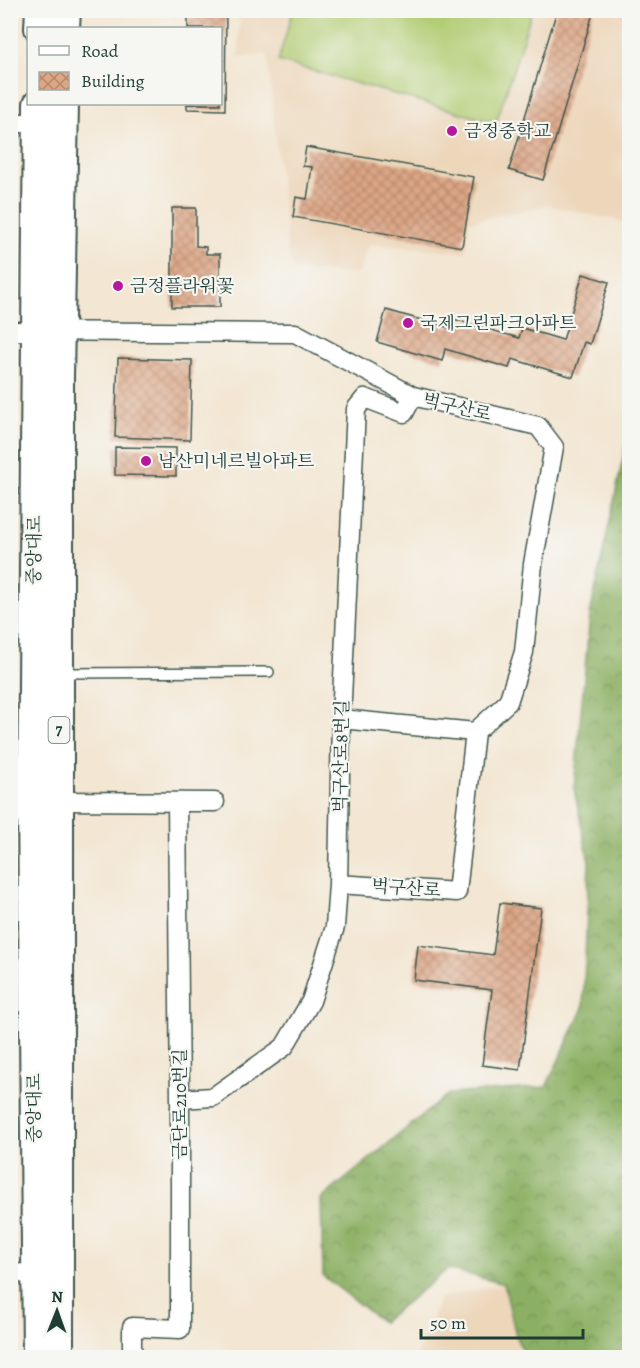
<svg xmlns="http://www.w3.org/2000/svg" width="640" height="1368" font-family="Alegreya,'Noto Serif KR',serif">
	<defs>
		<pattern id="forest-crowns" width="20" height="18" patternUnits="userSpaceOnUse" patternTransform="scale(1.5)"><rect width="20" height="18" fill="#8cb064"/><path d="M2 6a3 3 0 1 1 6 0M12 15a3 3 0 1 1 6 0" fill="none" stroke="#729053"/></pattern>
		<pattern id="building-cross-hatch" width="8" height="8" patternUnits="userSpaceOnUse" patternTransform="scale(1.5)"><rect width="8" height="8" fill="#dda685"/><path d="M0 0l8 8M0 8l8-8" fill="none" stroke="#b3886e"/></pattern>
	</defs>
	<rect width="100%" height="100%" fill="#f6f6f2"/>
	<filter id="ink" filterUnits="userSpaceOnUse"><feTurbulence type="fractalNoise" baseFrequency=".0167" numOctaves="2"/><feDisplacementMap in="SourceGraphic" scale="12" xChannelSelector="R" yChannelSelector="G"/><feConvolveMatrix kernelMatrix="1 2 1 2 8 2 1 2 1" color-interpolation-filters="sRGB"/></filter>
	<filter id="wash" filterUnits="userSpaceOnUse"><feTurbulence type="fractalNoise" baseFrequency=".008" numOctaves="4" result="noise"/><feDisplacementMap in="SourceGraphic" scale="24" xChannelSelector="R" yChannelSelector="G"/><feGaussianBlur stdDeviation="1.35" result="paint"/><feColorMatrix in="noise" values="0 0 0 0 0 0 0 0 0 0 0 0 0 0 0 0 0 1.4 0 .05"/><feComposite in="paint" operator="in"/></filter>
	<g filter="url(#wash)">
		<rect width="100%" height="100%" fill="#f3e6d2"/>
		<!-- built -->
		<path fill="#edd7bb" d="M240,11H629V223L547,205L469,222L466,252L368,244L359,274L293,270L288,256L267,54L238,58Z
			M504,1284L522,1357L416,1358L440,1298Z"/>
		<!-- forest -->
		<path fill="url(#forest-crowns)" stroke="#56764c" stroke-width="1.5" d="M629,430V1357H527L517,1340L504,1284L448,1269L382,1322L323,1276L321,1199L448,1094L546,1087L583,1008L589,862L574,788L590,614Z"/>
		<!-- garden -->
		<path fill="#b1cc72" stroke="#688453" stroke-width="1.5" d="M293,11V10L532,11L496,123L278,61Z"/>
		<g id="blocks">
			<!-- building -->
			<path fill="url(#building-cross-hatch)" d="M188,10H226L225,110L187,109V104H220V28H188Z
				M557,10H594L543,180L509,170Z
				M306,147L474,177L462,247L293,217L296,197L307,199L312,167L303,166Z
				M172,208H196V246L206,247V254H220V307H172Z
				M583,274L609,282L590,344L584,342L573,377L512,359L509,368L445,349L442,361L377,342L386,310L450,328L453,319L519,338L522,328L563,340Z
				M118,358L192,360L190,440L115,437Z
				M115,447L176,448V476L115,475Z
				M500,903L541,908L520,1070L482,1065L492,990L414,980L418,945L493,955Z"/>
		</g>
	</g>
	<g filter="url(#ink)">
		<use href="#blocks" fill-opacity="0" stroke="#3f564c" stroke-width="1.5"/>
		<g fill="none" stroke-linecap="round" stroke-linejoin="round">
			<defs>
				<path id="lane" d="M61,673L269,672"/>
				<path id="street" d="M10,123H47
					M10,331L295,333L413,396L538,426L554,447L533,564L524,652L508,702L475,732L341,719
					M58,801L215,802
					M10,803H32
					M338,884L457,892L475,732
					M180,1099L213,1097L284,1047L311,1001L335,927L338,884L341,719L356,409L365,398L404,413L413,396
					M10,1273L45,1274
					M132,1358V1327L180,1329V1099L177,802"/>
				<path id="primary" d="M39,28L40,10
					M65,28L66,10
					M37,1358L32,803L38,104
					M59,1358V377L64,104"/>
			</defs>
			<!-- lane casing -->
			<use href="#lane" stroke="#3f564c" stroke-width="12"/>
			<!-- street casing -->
			<use href="#street" stroke="#3f564c" stroke-width="21"/>
			<!-- primary casing -->
			<use href="#primary" stroke="#3f564c" stroke-width="32"/>
			<!-- lane -->
			<use href="#lane" stroke="#fff" stroke-width="9"/>
			<!-- street -->
			<use href="#street" stroke="#fff" stroke-width="18"/>
			<!-- primary -->
			<use href="#primary" stroke="#fff" stroke-width="28"/>
		</g>
	</g>
	<!-- markers -->
	<g fill="#b5179e" stroke="#f6f6f2" stroke-width="2">
		<circle cx="452" cy="131" r="6"/>
		<circle cx="118" cy="286" r="6"/>
		<circle cx="408" cy="323" r="6"/>
		<circle cx="146" cy="461" r="6"/>
	</g>
	<g text-anchor="middle" dominant-baseline="central" stroke-width="4.5" stroke-linejoin="round" paint-order="stroke">
		<!-- shield labels -->
		<rect fill="#f6f6f2" stroke="#60746d" stroke-width="1.5" x="48.5" y="717" width="21" height="26" rx="4.5"/>
		<g font-size="16" font-weight="bold" fill="#1f3d34">
			<text x="59" y="730">7</text>
		</g>
		<!-- poi labels -->
		<g font-size="18" fill="#1f3d34" stroke="#f6f6f2" text-anchor="start">
			<text x="464" y="131">금정중학교</text>
			<text x="130" y="286">금정플라워꽃</text>
			<text x="420" y="323">국제그린파크아파트</text>
			<text x="158" y="461">남산미네르빌아파트</text>
		</g>
		<!-- street labels -->
		<g font-size="18" fill="#1f3d34" stroke="#f6f6f2">
			<text transform="translate(457 407) rotate(13)">벅구산로</text>
			<text transform="translate(34 550) rotate(-89)">중앙대로</text>
			<text transform="translate(341 756) rotate(-89)">벅구산로8번길</text>
			<text transform="translate(406 888) rotate(4)">벅구산로</text>
			<text transform="translate(180 1104) rotate(-90)">금단로210번길</text>
			<text transform="translate(34 1108) rotate(-90)">중앙대로</text>
		</g>
	</g>
	<!-- margin -->
	<rect width="640" height="1368" fill="none" stroke="#f6f6f2" stroke-width="36"/>
	<!-- legend -->
	<rect x="27" y="27" width="195" height="78" fill="#f6f6f2" stroke="#a0aca6" stroke-width="1.5"/>
	<rect x="39" y="46" width="30" height="9" fill="#ffffff" stroke="#a0aca6" stroke-width="1.5"/>
	<text x="81" y="57" font-size="18" fill="#1f3d34">Road</text>
	<rect x="39" y="72" width="30" height="18" fill="url(#building-cross-hatch)" stroke="#a0aca6" stroke-width="1.5"/>
	<text x="81" y="87" font-size="18" fill="#1f3d34">Building</text>
	<!-- north arrow -->
	<g transform="translate(57 1311) rotate(1)" stroke="#f6f6f2" stroke-width="4.5" paint-order="stroke">
	<path d="M0-4.5L10 22L0 15L-10 22Z" fill="#1f3d34"/>
	<text y="-9" font-size="16" font-weight="bold" text-anchor="middle" fill="#1f3d34">N</text>
	</g>
	<!-- scale -->
	<path d="M421 1329v9h162v-9" fill="none" stroke="#1f3d34" stroke-width="3"/>
	<text x="430" y="1329" font-size="18" fill="#1f3d34" stroke="#f6f6f2" stroke-width="4.5" paint-order="stroke">50 m</text>
</svg>
